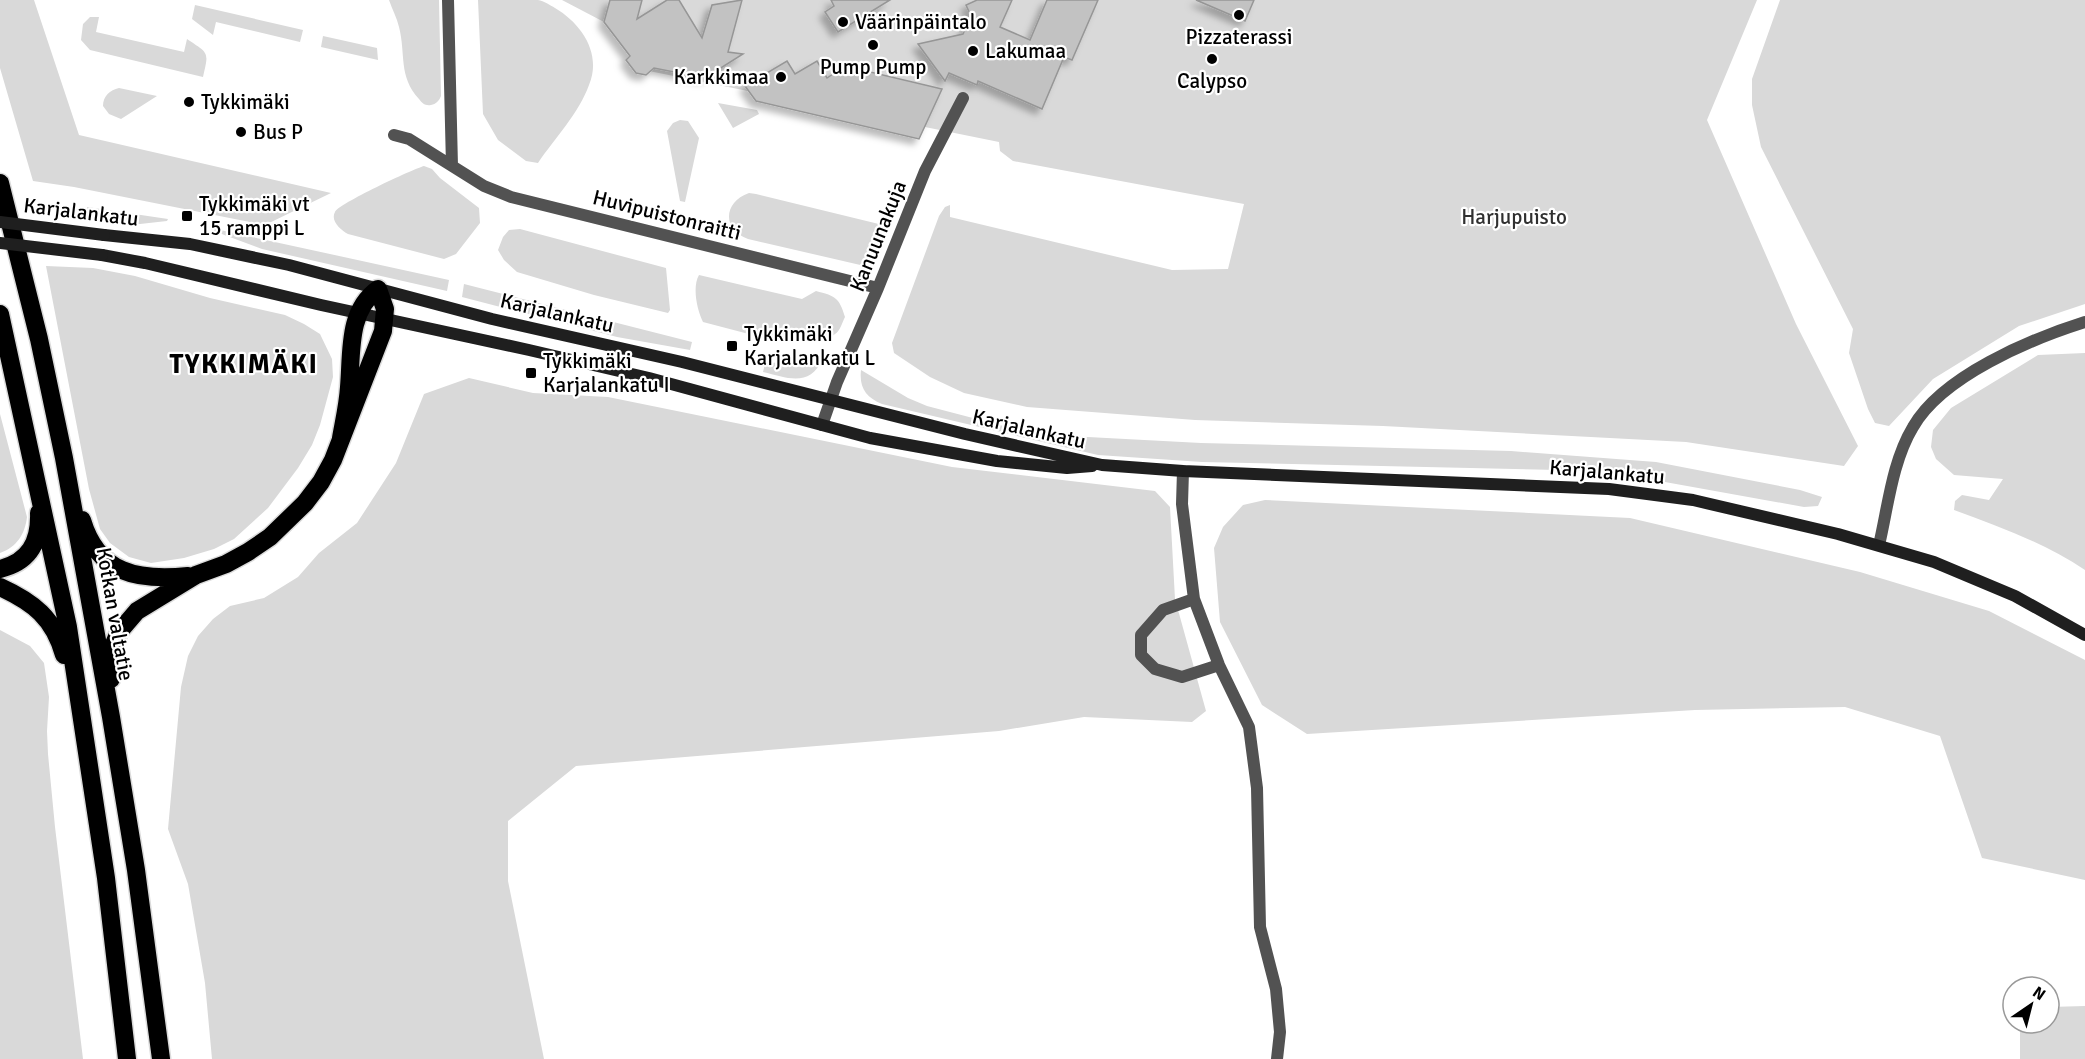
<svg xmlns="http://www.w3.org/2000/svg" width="2085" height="1059" font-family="Signika,sans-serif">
	<defs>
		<filter id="shadow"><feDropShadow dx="-5.5" dy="5.5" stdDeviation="3" flood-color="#0004"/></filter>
	</defs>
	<rect width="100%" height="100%" fill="#fff"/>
	<!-- green -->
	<path fill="#d9d9d9" d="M0,0H34L79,135L331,193L265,225L74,187L33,181L0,68Z
		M389,0H439L441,96C439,101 436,104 431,105C425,106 422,103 419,99C398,76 406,54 399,27C397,18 392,9 389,0Z
		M478,0C497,0 519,0 538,0C544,1 550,5 555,8C582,24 602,54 589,85C579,113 555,138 538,163L526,161L498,140L483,114Z
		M562,0H1757L1707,120L1796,324L1858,446L1844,466L1686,442L1383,426L1195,420L1027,407L964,393L930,377L894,353L892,343L939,216L945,207L950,205V217L1172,270L1228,269L1244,204L1013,161L1000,151L999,142L639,69L604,22Z
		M1780,0H2085V304L2019,326L1933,379L1889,426L1875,423L1868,409L1849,353L1853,329L1761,147L1752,105V79Z
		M195,5L303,30L300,42L216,22L213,35L192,19Z
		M90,17H99L96,32L184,52L187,39C209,54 209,51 203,77L90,50L81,40L83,24Z
		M323,36L377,48L378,60L321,47Z
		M119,88L157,96L121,119L109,114L103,106C103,96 110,90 119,88Z
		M718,103L757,110L759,114L733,128Z
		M680,120L688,121L699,138L685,202L680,201L667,131L673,123Z
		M424,166L432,169L440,178L479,208L480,223L456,254L444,259L348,234C341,230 330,221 335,212C338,204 413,169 424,166Z
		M749,193L756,194L887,226L869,267L748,239C722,230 723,202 749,193Z
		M87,207L168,219L167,221L131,225L88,218Z
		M211,228L449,280L447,291L262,249L211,230Z
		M520,229L666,268L670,310L668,313L594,295L517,272L504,260L498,250L503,237L509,230Z
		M46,266L93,268L135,276L210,298L285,315L304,324L320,334L332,359L333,377L320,425L312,445L298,468L268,508L234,539L214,549L184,558L151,563L129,557L110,543L100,529L89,489Z
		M699,275L802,299L816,291C835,296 839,297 845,317C842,323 840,331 835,334C825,342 789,341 776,341L703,322C697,310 692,287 699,275Z
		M464,284L692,342L690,350L617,337L462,297Z
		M2085,353V570C2045,543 2000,527 1954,510L1955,501L1962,495L1989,500L2003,479L1954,475L1936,459L1931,447L1933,430L1951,408L2038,355Z
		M815,357L823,358C810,388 788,378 763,372L765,364Z
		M861,370L908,398L927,406L1011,428L1050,435L1201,443L1511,451L1656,462L1800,490L1822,497L1818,506L1804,507L1604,471L1202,462L1098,455L882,404C866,397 859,388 861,370Z
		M469,378L533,393L608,397L952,467L1155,491L1170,507L1175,599L1206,711L1192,722L1084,717L999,731L576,766L508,821V881L544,1059H212L205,983L188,884L168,829L181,687L188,656L198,636L213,619L230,606L264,598L298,577L319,553L357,523L396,463L424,394Z
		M0,414L27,517C25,534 17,547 0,553Z
		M1265,500L1630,518L1860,572L1989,611L2085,660V880L1982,858L1940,736L1845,707L1695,710L1307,734L1262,705L1220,622L1214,548L1223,527L1243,505Z
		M0,630L30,646L44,663L49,697L47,731L48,754L55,827L83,1059H0Z
		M2085,1006V1059H2020V1023H2049V1007Z"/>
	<!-- building -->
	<path fill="#c2c2c2" stroke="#969696" stroke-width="1.5" filter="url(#shadow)" d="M610,0H642L637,19L667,0H679L702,38L712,5L742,0L728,52L743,54L705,78L654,68L646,75L636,73L626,60L630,56L604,22Z
		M831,0H890L838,32L825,12L834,6Z
		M977,0H1012L1000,27L1030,40L1047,0H1098L1072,60L1064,57L1042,109L978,81L977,85L949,73L945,81L918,44L963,34L971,16L966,5Z
		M1196,0H1254L1245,21Z
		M787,61L795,74L817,61L827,78L845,66L942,89L919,139L756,101L745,86Z"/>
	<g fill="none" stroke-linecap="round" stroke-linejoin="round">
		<defs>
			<path id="highway" d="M0,183L39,339L64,458L111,717L136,870L161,1059
				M0,314L68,627L106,878L127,1059
				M82,520C98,574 138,581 188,576
				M0,569C29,562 40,542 39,513
				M0,587C33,602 54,618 64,655
				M111,679L110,662L114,644L119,632L137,611L196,575L226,564L248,552L270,537L305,503L321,482L333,460L383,331L385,309L378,289C347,311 352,354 349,387C348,404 344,421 341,438"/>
		</defs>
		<!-- highway casing -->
		<use href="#highway" stroke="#dbdbdb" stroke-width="21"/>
		<!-- street -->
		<path stroke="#525252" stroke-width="12" d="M448,0L452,166
			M394,135L409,139L484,186L511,197L878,288
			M822,425L837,382L878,288L925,171L963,98
			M1183,471L1182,504L1194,599L1219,665L1249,727L1257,788L1260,927L1276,989L1280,1032L1277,1059
			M1879,545C1888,507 1892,462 1913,427C1942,376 2031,339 2085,322
			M1194,599L1163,610L1141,635V655L1155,669L1182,677L1219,665"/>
		<!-- secondary -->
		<path stroke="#1f1f1f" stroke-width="12" d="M104,235L190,244L289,265L492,319L682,362L965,434L1102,465L1183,471L1609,489L1693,500L1838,534L1934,562L2015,596L2085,635
			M102,255L145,263L321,305L529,350L649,378L870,438L997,461L1067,468L1092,466"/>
		<!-- highway -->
		<use href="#highway" stroke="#000" stroke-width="18"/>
		<!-- secondary-bridge -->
		<path stroke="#1f1f1f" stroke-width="12" d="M0,222L104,235
			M0,243L102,255"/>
	</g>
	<!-- markers -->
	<g fill="#000" stroke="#fff" stroke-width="2">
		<circle cx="1239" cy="15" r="6"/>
		<circle cx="843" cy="22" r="6"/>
		<circle cx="873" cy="45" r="6"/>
		<circle cx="973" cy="51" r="6"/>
		<circle cx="1212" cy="59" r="6"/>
		<circle cx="781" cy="77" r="6"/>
		<circle cx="189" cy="102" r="6"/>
		<circle cx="241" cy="132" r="6"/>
		<rect x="181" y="210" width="12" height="12" rx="3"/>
		<rect x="726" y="340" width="12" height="12" rx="3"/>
		<rect x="525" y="367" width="12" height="12" rx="3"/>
	</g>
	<g text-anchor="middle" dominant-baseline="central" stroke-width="4.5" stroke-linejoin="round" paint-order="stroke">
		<!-- poi labels -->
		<g font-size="21" fill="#000" stroke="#fff" text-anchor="start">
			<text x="855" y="22">Väärinpäintalo</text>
			<text x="1239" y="37" text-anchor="middle">Pizzaterassi</text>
			<text x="985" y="51">Lakumaa</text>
			<text x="873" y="67" text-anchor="middle">Pump Pump</text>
			<text x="769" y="77" text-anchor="end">Karkkimaa</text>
			<text x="1212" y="81" text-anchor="middle">Calypso</text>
			<text x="201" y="102">Tykkimäki</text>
			<text x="253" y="132">Bus P</text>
			<text x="199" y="204">Tykkimäki vt<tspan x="199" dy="24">15 ramppi L</tspan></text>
			<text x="744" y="334">Tykkimäki<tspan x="744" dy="24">Karjalankatu L</tspan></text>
			<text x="543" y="361">Tykkimäki<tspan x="543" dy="24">Karjalankatu I</tspan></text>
		</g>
		<!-- street labels -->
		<g font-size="21" fill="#000" stroke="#fff">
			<text transform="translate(81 212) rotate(7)">Karjalankatu</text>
			<text transform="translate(667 215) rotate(14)">Huvipuistonraitti</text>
			<text transform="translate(878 236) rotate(-68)">Kanuunakuja</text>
			<text transform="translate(557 313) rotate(13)">Karjalankatu</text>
			<text transform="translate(1029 429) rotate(13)">Karjalankatu</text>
			<text transform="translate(1607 472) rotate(5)">Karjalankatu</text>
			<text transform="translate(115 614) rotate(80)">Kotkan valtatie</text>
		</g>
		<!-- park labels -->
		<g font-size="21" fill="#303030" stroke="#fff">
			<text x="1514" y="217">Harjupuisto</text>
		</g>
		<!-- district labels -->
		<g font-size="27" font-weight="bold" letter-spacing="1.5" fill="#000" stroke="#fff">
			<text x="244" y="364">TYKKIMÄKI</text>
		</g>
	</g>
	<!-- north arrow -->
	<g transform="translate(2031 1005) rotate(35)"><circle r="28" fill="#ffffff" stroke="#999999" stroke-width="1.5"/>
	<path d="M0-4.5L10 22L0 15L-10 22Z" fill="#000000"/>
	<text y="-9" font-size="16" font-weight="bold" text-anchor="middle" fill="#000000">N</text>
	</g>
</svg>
